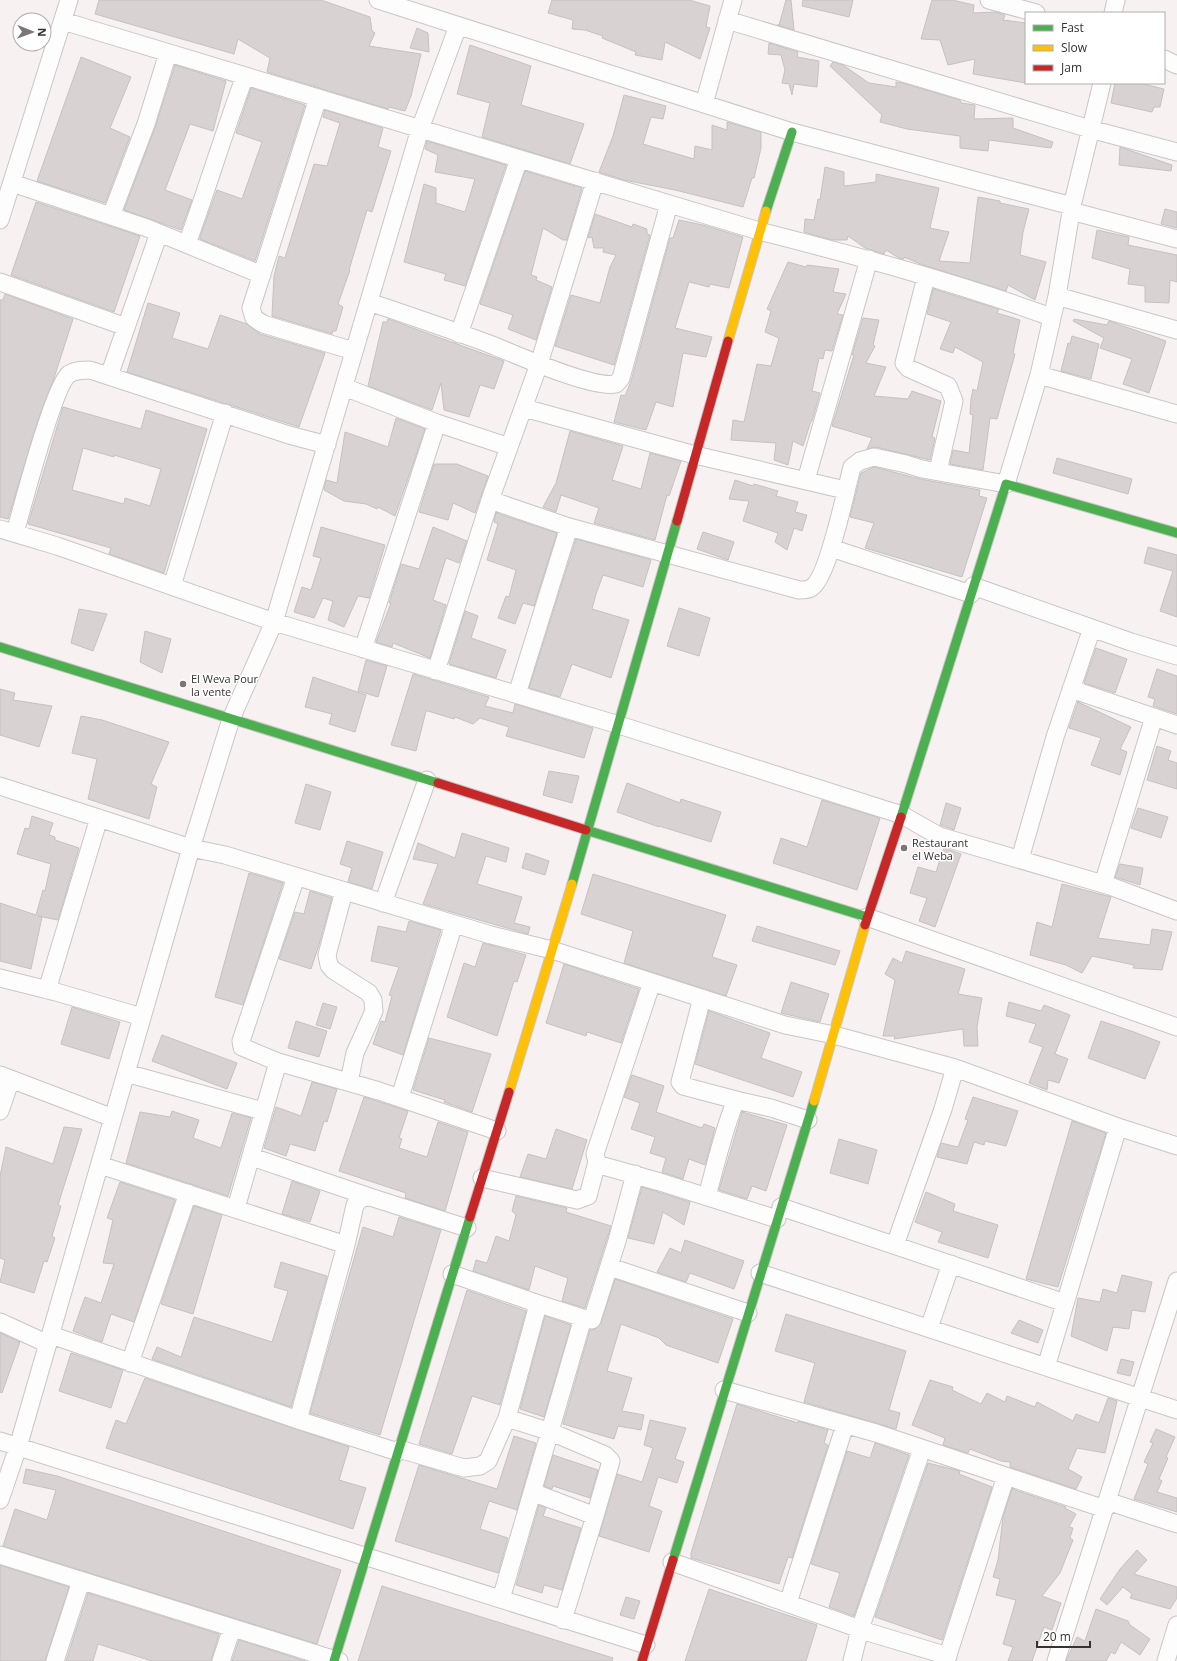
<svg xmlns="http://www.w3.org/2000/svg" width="1177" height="1661" font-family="'Open Sans',sans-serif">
	<rect width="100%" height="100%" fill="#f8f1f2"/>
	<!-- building -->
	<path fill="#d8d2d3" stroke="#c6c1c2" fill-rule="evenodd" d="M99,0H321L370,17L372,31L375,33L369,46L421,54L411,96L405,111L389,107L388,109L267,72L270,58L238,39L234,54L95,14Z
		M552,0H689L710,6L706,27L710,28L700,59L665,42L662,60L635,55L636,52L602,38L603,36L585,30L572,29L573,20L548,13Z
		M786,0H791L794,30L777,25H779Z
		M803,0H853L849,17L802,6Z
		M932,0H952L974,5L973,13L995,12L1005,15L1003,20L1026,23V83L973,74L975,59L948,65L940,40L921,39Z
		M417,28L428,33L429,52L410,48Z
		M769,43L798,52L797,57L819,61L817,87L794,84L792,95L789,84L782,83L785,70L781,55L768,54Z
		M470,45L531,66L521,105L584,124L570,164L482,137L490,103L457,94Z
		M81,57L131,77L110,128L130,137L105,203L37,181Z
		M833,62L843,65L869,83L896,87V82L902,83L960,100L961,103L975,105L974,119L1013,118V128L1053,142L1051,148L989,140L988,151L960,148V136L907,129L880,122L882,115L830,66Z
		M175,65L226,81L213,131L190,124L165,190L192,200L181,230L124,210L155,128Z
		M1115,83H1139L1164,89L1160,107H1154L1152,112L1111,103Z
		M251,88L305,105L255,261L200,239V237L217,190L242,199L262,142L236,133Z
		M624,95L666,106L663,119L651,117L643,144L694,159L695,146L712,150V125L727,130V122L761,132V148L754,178H752L743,207L675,190L624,180L599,172L613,136Z
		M325,110L383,128L378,147L391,151L372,212L367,210L349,270H350L338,304L343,307L336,331H333L332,334L272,316L274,276L279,256L285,258L314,164L327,166L340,123L323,117Z
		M427,141L506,165L465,286L444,280L446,274L404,262L424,184L436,188V203L465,212L475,179L435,172L438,155L425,149Z
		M1120,147L1172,165L1171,171L1119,165Z
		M825,167L844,172V186L876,182V174L939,188L930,228L949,232L939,261L970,263L978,197L1000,201V203L1029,209L1023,232L1020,255L1046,262L1035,300L1008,285L1006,291L923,265L904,257V259L899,258L886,250L884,254L865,248L848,236L847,240H832L804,232L805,219L814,220L818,199L820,200Z
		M525,171L582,188L567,240H563L543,228L531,275L537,277L536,280L552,287L536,340L508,329L513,315L480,304Z
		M36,202L140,236L114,312L11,275Z
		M1165,209L1177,212V228L1161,224Z
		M595,214L632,227L633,224L647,229V234L650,235L614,365L555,346L571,295L600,303L610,267L616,255L603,252L604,248H594L592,237L588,238Z
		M679,220L703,225L743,237L729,288L710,284L709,287L689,282L675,328L712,337L706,357L683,353L673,407L656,402L646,430L614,422L621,395L625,396L631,381L670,238H673Z
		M1097,230L1129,237L1128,245L1177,255V282L1170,280L1169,303L1145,302V286L1128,284L1130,269L1092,258Z
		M788,262L806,267L807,265L839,269L833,292L846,294L837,314L843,315L832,351L825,350L823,359L819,358L812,391L820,393L812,421H811L803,446L793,441L788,465L774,460L776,443L731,440L733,420L744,422L757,364L771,366L779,338L765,332L771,311L767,309Z
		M933,289L999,309L997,313L1020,320L1013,353L1015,354L997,419L990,418L983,470L950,464L953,450L969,453L973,415L970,414L971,399L973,389L977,391L983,362L955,347L953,353L940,349L951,322L927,314Z
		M5,294L73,319L54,378L38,420L8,519L0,517V300H3Z
		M148,303L180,313L172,338L208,349L220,315L247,324L260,334L325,353L299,427L127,372Z
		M863,318L879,320L873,345L875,346L866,363L886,367L874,396L908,399L912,391L941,401L932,437L935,438L930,460L876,447L867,449L872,438L832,426L854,355H852Z
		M388,319L504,361L494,389L480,385L469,417L444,410L441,383L432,410L368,386L383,322H387Z
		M1074,319L1107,325L1109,321L1166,341L1149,393L1123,384L1132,359L1100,348L1104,338L1073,321Z
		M1072,336L1099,344L1091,379L1061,371L1068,343L1070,344Z
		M63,407L141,429L146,410L207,429L164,573L109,554L111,548L28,524ZM83,448L114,457V455L161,469L150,506L125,498L124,504L72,490Z
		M396,418L425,429L395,516L378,507L377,509L366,504L344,501L324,490L326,480L337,483L345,432L388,447Z
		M570,431L623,446L612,480L641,489L650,453L681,461L669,496L667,495L655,540L594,523L599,508L561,495L556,512L543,507L556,483Z
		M1057,458L1132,479L1128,494L1053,473Z
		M434,464H457L488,476L475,513L453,503L448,520L419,512Z
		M874,467L920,479L980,490L979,496L987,498L962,577L865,548L874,523L850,517L861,473Z
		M735,480L753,486L754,484L778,491L776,496L798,502L795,512L807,515L802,531L794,528L787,550L775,542L778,533L743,521L749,501L729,499Z
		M496,513L557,533L534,606L523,603L515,624L498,618L506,596L509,597L516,570L487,560L498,524L494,522Z
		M321,527L385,545L369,598L358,596L344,627L328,620L333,601L323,598L314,618L294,612L302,587L311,590L321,558L313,556Z
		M433,527L467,541L459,563L446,558L433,600L446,605L430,658L393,643L392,647L376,642L391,603H389L401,564L419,569Z
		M703,532L734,542L728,560L697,549Z
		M576,539L651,560L643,587L603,575L596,594L592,609L629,620L611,678L572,664L560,697L529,688Z
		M1148,547L1177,555V617L1160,611L1173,571L1144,563Z
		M679,608L710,618L699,656L667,646Z
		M79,609L107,614L93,651L71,643Z
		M465,611L478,616L471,638L506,650L496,678L449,664Z
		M145,631L171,639L162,673L140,662Z
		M1096,648L1127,659L1115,693L1084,683Z
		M366,660L387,666L378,697L358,691Z
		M1157,669L1177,676V714L1153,706L1155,699L1148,697Z
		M413,674L489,697L485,706L513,713L515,704L593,728L584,758L506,736L509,727L480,718L473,724L455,717L454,719L428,711H426L416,751L391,745Z
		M313,677L366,695L355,732L329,724L332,714L305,707Z
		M0,689L15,693L13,700L52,706L39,747L0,735Z
		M1078,702L1131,727L1120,749L1127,752L1120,775L1091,765L1101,738L1069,728Z
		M81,716L102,720L169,742L151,784L157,787L149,819L88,799L97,759L72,753Z
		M1157,746L1171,751L1168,760L1177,763V789L1147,780Z
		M549,771L579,776L572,803L543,795Z
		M627,783L680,803L681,799L721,812L711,842L659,826V827L617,812Z
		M306,784L331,792L320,830L295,823Z
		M822,800L880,818L857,890L773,863L781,838L807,847Z
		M946,803L961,808L954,830L940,825Z
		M1138,808L1168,817L1161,838L1131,828Z
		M32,816L53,823L49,835L55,837V840L79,848L58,920L38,916L42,917L31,969L0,961V903L36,915L43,890L45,891L51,864L17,854L25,828L29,829Z
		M462,833L509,848L506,862L486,856L477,884L522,897L514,923L530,927L528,934L423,904L438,864L413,859L418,843L455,858Z
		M347,841L383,852L372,889L348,882L352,868L340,864Z
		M944,848L961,854L935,927L919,921L927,898L910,893L918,867L936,872Z
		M526,853L549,861L545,875L522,868Z
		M1120,864L1143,868L1140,885L1115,877Z
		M249,873L283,883L243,1005L215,997Z
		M593,874L726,915L712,957L737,965L726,996L624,963L633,931L581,914Z
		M1062,884L1111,897L1098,938L1150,945L1152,929L1172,932L1162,970L1133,968L1134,965L1092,956L1082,973L1066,965L1030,955L1037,922L1052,927Z
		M310,891L332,898L319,945L311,969L279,959L295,912L304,914Z
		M409,921L441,930L403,1055L373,1044L381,1021L385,1022L392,996L389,995L399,967L371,961L378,926L406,932Z
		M757,926L840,951L835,965L752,941Z
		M483,943L526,955L517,982L514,981L497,1036L447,1017L464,963L475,967Z
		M906,951L965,969L958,994L982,998L977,1027L978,1046H964L963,1029L894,1039L895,1036H883L895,980L885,974L893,958L902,963Z
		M564,964L639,989L621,1043L587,1032L586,1036L546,1023Z
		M791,982L829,994L820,1022L781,1013Z
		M1009,1002L1041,1011L1044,1005L1070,1015L1055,1054L1068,1059L1059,1083L1048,1080L1047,1090L1029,1083L1043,1047L1029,1042L1036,1024L1006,1016Z
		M323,1003L337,1007L330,1029L316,1025Z
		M72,1007L120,1022L109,1059L61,1044Z
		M709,1011L770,1033L761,1058L802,1072L793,1097L695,1064Z
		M296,1021L327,1031L319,1057L288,1048Z
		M1101,1021L1134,1032L1160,1042L1145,1079L1088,1058Z
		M162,1035L237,1063L227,1089L152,1061Z
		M429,1038L491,1054L472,1112L444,1102L445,1100L413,1090Z
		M632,1075L664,1086L656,1112L702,1128L704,1124L715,1128L705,1165L689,1159L683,1179L662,1172L666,1158L650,1153L655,1137L631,1129L640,1103L624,1097Z
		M312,1082L337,1089L327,1122L324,1121L315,1151L290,1144L286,1156L264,1148L276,1107L301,1116Z
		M364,1097L408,1111L399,1138L402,1139L399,1148L427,1157L438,1122L468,1132L445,1211L405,1198L406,1193L339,1171Z
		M973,1097L1018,1111L1006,1146L985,1141L984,1145L974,1142L967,1164L937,1157L941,1143L958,1147L968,1120L965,1119Z
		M172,1111L199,1120L193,1138L221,1148L232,1113L251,1118L228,1196L126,1163L140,1112L170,1117Z
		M742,1112L787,1125L766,1191L752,1186L747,1199L719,1190Z
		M1072,1121L1106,1133L1058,1287L1026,1279Z
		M64,1127L82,1129L58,1205L61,1206L52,1236L55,1238L47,1262L44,1261L34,1293L0,1282L5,1260L0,1258V1176L6,1147L53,1164Z
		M556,1129L587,1140L572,1189L520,1177L528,1154L546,1159Z
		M839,1139L877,1150L868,1184L830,1173Z
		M292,1181L320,1191L310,1222L282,1214Z
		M120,1182L175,1200L134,1322L111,1314L102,1342L73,1331L85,1297L101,1303L114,1264L103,1263L113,1220L107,1218Z
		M642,1187L690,1202L684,1225L663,1212L654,1244L628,1238Z
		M926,1192L955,1204L953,1211L998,1225L988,1258L938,1242L942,1232L915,1222Z
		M516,1196L567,1208L566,1212L611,1226L585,1308L562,1301L568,1278L535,1266L529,1290L473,1271L476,1260L487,1263L496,1236L509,1241L516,1215L512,1211Z
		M194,1206L222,1215L193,1314L161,1304Z
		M399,1217L441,1230L380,1435L310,1413L363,1227L393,1237Z
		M685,1240L744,1261L734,1289L690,1273L686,1282L657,1272L670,1248L681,1253Z
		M281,1262L327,1276L291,1407L152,1359L157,1347L181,1357L194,1317L272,1342L288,1291L274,1287Z
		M1122,1275L1152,1282L1145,1312L1132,1310L1129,1329L1113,1327L1107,1351L1071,1336L1078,1298L1100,1302L1103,1289L1117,1293Z
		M615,1279L733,1319L718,1363L666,1345L659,1338L621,1324L607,1371L632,1378L622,1411L644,1415L641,1430L618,1426L614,1439L563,1424L590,1330L595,1329L601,1323Z
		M467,1290L526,1311L500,1405L472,1396L452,1454L419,1444Z
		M786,1314L906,1351L889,1410L900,1413L896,1429L804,1402L815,1363L775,1351Z
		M545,1316L571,1325L544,1417L520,1409Z
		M1019,1320L1043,1330L1038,1343L1011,1333Z
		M0,1333L20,1342L2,1393L0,1392Z
		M71,1353L123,1370L111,1408L59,1391Z
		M1121,1359L1134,1362L1130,1376L1117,1373Z
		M145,1378L349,1447L339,1480L366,1488L353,1529L106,1448L116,1420L126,1424Z
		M930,1380L953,1387L952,1390L981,1404L987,1393L1005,1402L1007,1396L1035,1407L1037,1402L1073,1421L1076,1414L1099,1423L1108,1398L1117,1401L1105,1453L1077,1448L1068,1469L1082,1477L1076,1489L1010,1467V1462L1001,1461L970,1449L968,1453L943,1445L945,1438L912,1425Z
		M737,1404L798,1423V1421L828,1430L824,1443L828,1445L792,1558L788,1557L779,1584L691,1558V1553Z
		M650,1420L686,1428L675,1459L684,1462L677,1483L658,1477L649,1506L662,1511L649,1552L599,1536L617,1474L642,1482L653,1448L644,1445Z
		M1156,1429L1175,1437L1166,1457L1168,1458L1159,1479L1162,1481L1157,1492L1177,1498V1512L1134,1499L1148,1464L1144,1462L1153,1443L1150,1442Z
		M514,1436L536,1443L517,1510L489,1501L480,1529L508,1538L498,1573L395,1541L419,1465L497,1489Z
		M875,1443L909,1455L854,1616L829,1607L840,1573L811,1564L847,1451L870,1458Z
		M553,1455L598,1470L590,1498L553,1486L552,1489L544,1486Z
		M928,1463L960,1471L959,1474L992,1487L942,1640L875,1617Z
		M26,1469L57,1476L341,1570L317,1644L3,1546L15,1509L47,1520L56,1490L23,1483Z
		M1012,1489L1066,1507L1065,1508L1076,1514L1069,1527L1073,1528L1070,1538L1073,1540L1060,1573L1042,1596L1061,1603L1052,1630L1044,1627L1032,1661H1008L1013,1647L1003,1644L1016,1600L996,1595L1000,1579L993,1577L998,1560L1003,1517Z
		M539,1505L546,1508L543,1516L581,1528L562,1590L544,1585L542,1593L516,1585Z
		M1137,1550L1147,1560L1134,1574L1177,1587V1598L1170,1609L1130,1598L1132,1594L1123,1587L1107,1605L1100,1599L1120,1569Z
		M0,1565L69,1587L45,1661H0Z
		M382,1586L613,1658L612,1661H358Z
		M709,1589L817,1625L806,1661H685Z
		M88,1593L219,1634L211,1661H152L98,1644L93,1661H66Z
		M626,1597L640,1601L634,1619L620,1615Z
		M1096,1609L1128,1621L1130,1625L1150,1639L1140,1655L1121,1642L1115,1654L1111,1652L1106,1661H1066L1077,1637L1085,1641Z
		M239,1640L305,1661H232Z"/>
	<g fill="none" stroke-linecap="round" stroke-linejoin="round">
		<defs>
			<path id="street" d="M378,0L792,132L1072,206
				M989,0L1036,13
				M1113,13L1116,0
				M727,20L1090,129L1177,152
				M63,21L759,231C857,256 955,282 1051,317
				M1164,59L1177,65
				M318,98L251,308L254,318L263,324L354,351
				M704,104L733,0
				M12,183L147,228L262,275
				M1071,211L1177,239
				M111,216L146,124L168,53
				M0,220L69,0
				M187,244C207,189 224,132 245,76
				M926,277L904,363L908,368L948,386L954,401L938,471
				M0,282L126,327
				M1057,296L1177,330
				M369,302C410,316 452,330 492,345C517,355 592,389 616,384L621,378L669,204
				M459,334L519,159
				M1039,375L1177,414
				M109,376L159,233
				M344,387L437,423
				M524,408L695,455L845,490
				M806,480L869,259
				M490,500L569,527L799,590C802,590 808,590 811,588C828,579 846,489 852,467L860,461L874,457L906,464L922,469L1006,484L1039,375L1057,296L1072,206L1102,83
				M0,529L57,546L274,622L619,725L902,815L939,836L1110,886L1177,911
				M15,533C22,508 54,385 69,374C76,370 83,370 90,370L289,435L327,445
				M831,548L971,594
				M172,586L225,413
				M973,586L1131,642L1177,656
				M363,649L437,423L509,447
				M436,671L490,500L539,364L595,181
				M1071,689L1177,725
				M517,694L569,527
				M0,786L191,848L225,855L491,935L552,950L785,1025L834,1035L955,1068L1118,1127L1177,1146
				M1020,859L1055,737L1092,628
				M1103,884L1154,717
				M344,891L327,955L329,965L333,970L369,993L373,1000L374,1011L355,1053L349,1082
				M383,903L427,780
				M867,917L1177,1027
				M0,978L56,992L142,1017
				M47,990L99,818
				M702,998L680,1082L683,1086L736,1100C723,1131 716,1164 707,1196
				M278,1062L379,1091L497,1131
				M126,1073L263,1111
				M0,1075L113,1118
				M400,1097L454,924
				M736,1100L771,1108L808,1120
				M0,1111L11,1079
				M252,1157L370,1197
				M597,1162L595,1154L652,982
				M100,1165L346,1245
				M482,1178L577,1200L588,1196L597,1162L600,1165L660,1182L777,1219
				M781,1207L1065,1303
				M236,1208L278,1062L242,1047L241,1041L296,877
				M895,1245L943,1109L955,1068
				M610,1267L748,1313
				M760,1273L1177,1410
				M536,1303L583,1318
				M0,1322L48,1344
				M929,1328L951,1264
				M51,1335L298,1420L398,1452
				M130,1363L188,1193
				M1046,1367L1118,1127
				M724,1390L876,1433L1105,1509
				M507,1418L551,1432L605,1455L611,1461L595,1516L532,1492
				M298,1420L346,1245L355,1205L361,1198L370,1197L467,1228
				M0,1441L646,1645
				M399,1449L464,1468L480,1466L488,1461L507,1418L536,1312V1303L452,1274
				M0,1500L18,1447L191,848L231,719L274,622L420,129L458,26
				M1107,1501L1177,1524
				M0,1555L339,1661
				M672,1562L871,1633L948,1656
				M501,1599L583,1318L592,1320L617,1241L635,1174
				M788,1603L845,1425
				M563,1620L595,1516
				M55,1661L81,1581
				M221,1661L232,1628
				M852,1661L860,1629L922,1449
				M946,1661L1006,1476
				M1056,1661L1177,1281
				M1166,1661L1177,1625"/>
			<path id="fast" d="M766,211L792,132
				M0,647L438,783
				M901,817L1006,484L1177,533
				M586,830L867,917
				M572,884L677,521
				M673,1560L814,1101
				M334,1661L470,1217"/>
			<path id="slow" d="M728,341L766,211
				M509,1092L572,884
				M814,1101L865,925"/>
			<path id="jam" d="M677,521L728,341
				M438,783L586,830
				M865,925L901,817
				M470,1217L509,1092
				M642,1661L673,1560"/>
		</defs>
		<!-- street casing -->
		<use href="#street" stroke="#cac5c6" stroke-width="19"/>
		<!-- fast casing -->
		<use href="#fast" stroke="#cac5c6" stroke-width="11"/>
		<!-- slow casing -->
		<use href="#slow" stroke="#cac5c6" stroke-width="11"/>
		<!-- jam casing -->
		<use href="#jam" stroke="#cac5c6" stroke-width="11"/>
		<!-- street -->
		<use href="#street" stroke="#fefdfd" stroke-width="17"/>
		<!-- fast -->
		<use href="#fast" stroke="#4caf50" stroke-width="9"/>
		<!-- slow -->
		<use href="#slow" stroke="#ffc107" stroke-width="9"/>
		<!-- jam -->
		<use href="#jam" stroke="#c62828" stroke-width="9"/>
	</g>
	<!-- markers -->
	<g fill="#7b7576" stroke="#fff" stroke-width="1.5">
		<circle cx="183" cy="684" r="4"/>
		<circle cx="904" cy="848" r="4"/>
	</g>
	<g text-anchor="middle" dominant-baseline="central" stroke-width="3" stroke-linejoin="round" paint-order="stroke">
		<!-- poi labels -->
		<g font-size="11" fill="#373233" stroke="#fff" text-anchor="start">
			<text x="191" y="678">El Weva Pour<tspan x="191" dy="13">la vente</tspan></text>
			<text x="912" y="842">Restaurant<tspan x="912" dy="13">el Weba</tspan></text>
		</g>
	</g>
	<!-- legend -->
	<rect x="1025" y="12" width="140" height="72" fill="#ffffff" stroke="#afadad"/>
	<rect x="1033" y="25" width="20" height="6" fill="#4caf50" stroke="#afadad"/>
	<text x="1061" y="32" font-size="12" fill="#373233">Fast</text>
	<rect x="1033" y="45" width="20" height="6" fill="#ffc107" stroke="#afadad"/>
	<text x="1061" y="52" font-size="12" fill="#373233">Slow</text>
	<rect x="1033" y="65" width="20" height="6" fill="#c62828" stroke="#afadad"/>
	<text x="1061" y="72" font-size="12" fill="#373233">Jam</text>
	<!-- north arrow -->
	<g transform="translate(32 32) rotate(91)"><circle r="19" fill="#ffffff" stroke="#afadad"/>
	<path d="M0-3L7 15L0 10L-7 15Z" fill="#7b7576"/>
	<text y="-6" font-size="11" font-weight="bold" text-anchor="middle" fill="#373233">N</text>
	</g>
	<!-- scale -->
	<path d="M1037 1641v6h53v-6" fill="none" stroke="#373233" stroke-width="2"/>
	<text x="1043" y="1641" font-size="12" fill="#373233" stroke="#ffffff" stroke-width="3" paint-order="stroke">20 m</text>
</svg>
